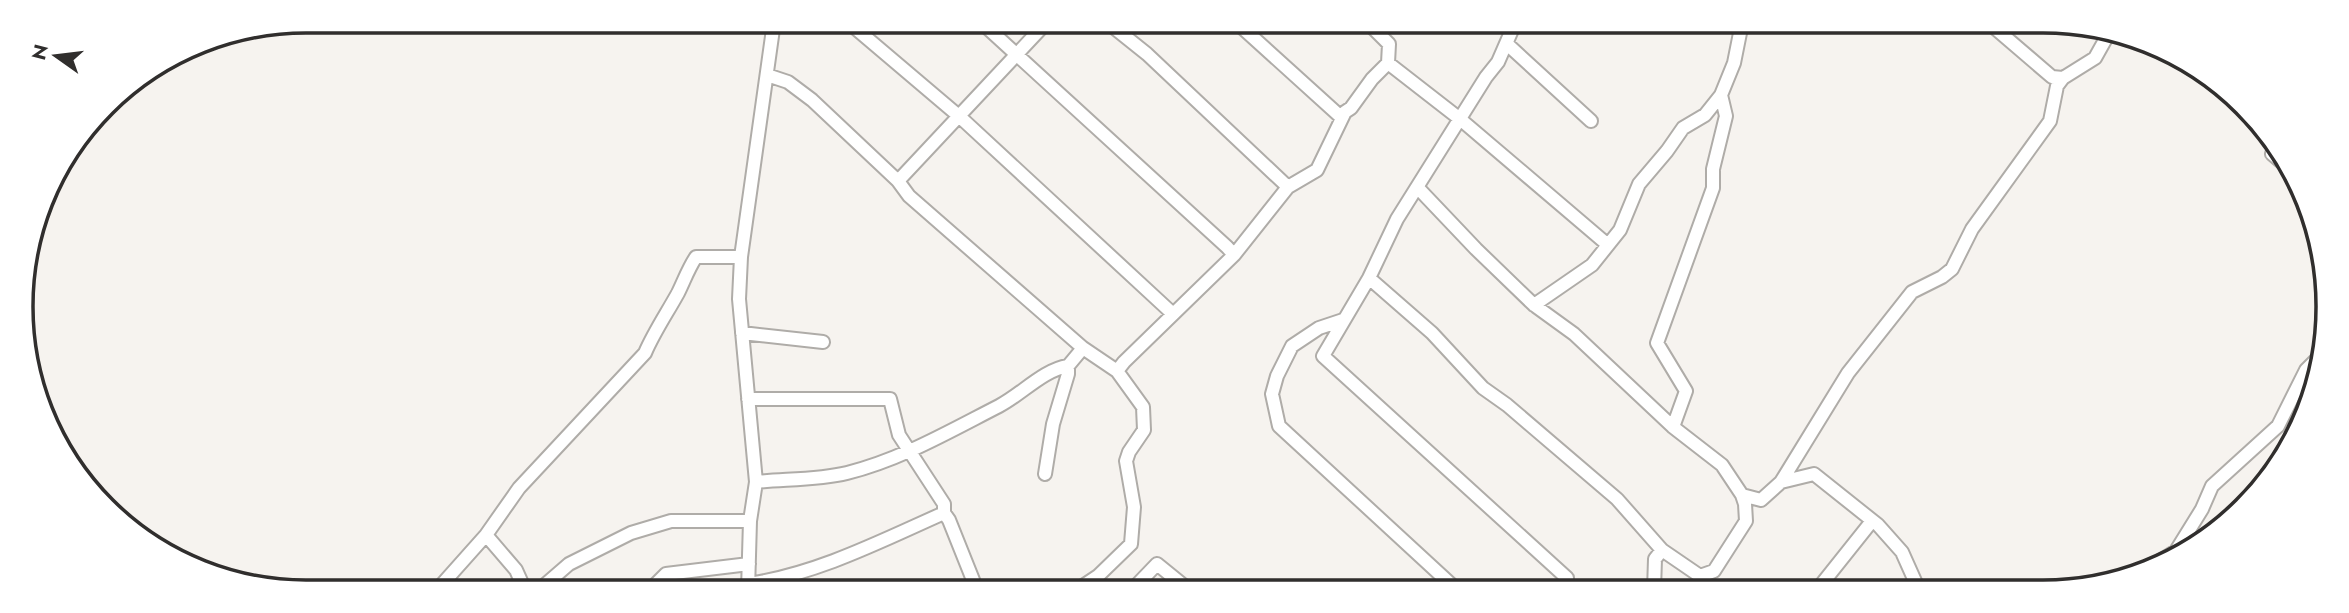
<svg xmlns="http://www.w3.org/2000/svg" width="2349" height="613" font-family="Jost,sans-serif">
	<rect width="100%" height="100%" fill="#f6f3ef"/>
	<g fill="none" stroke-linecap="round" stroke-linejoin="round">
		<defs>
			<path id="minor" d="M848,22L960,117L1173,314
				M981,22L1227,247L1234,255
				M1107,22L1147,54L1288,187
				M1236,22L1342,118
				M1515,23L1498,62L1486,77L1397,219L1369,278L1323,356L1567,578
				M1989,23L2052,77L2063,78
				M1507,44L1591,121
				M1388,63L1460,119L1608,245
				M767,75L788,82L812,100L898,181L909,196L1083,348L1117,371L1143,407L1144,430L1129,452L1126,461L1134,507L1131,544L1098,576L1077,590
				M2275,144L2272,154L2285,165
				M898,181L1047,22
				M1369,278L1432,333L1483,388L1507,405L1617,499L1662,550L1700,576L1714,571L1746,521L1745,504L1742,495L1722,465L1673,427L1574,334L1534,305L1476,249L1418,188
				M1534,305L1592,265L1620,230L1639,184L1667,151L1683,128L1705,115L1721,95
				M1343,320L1319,328L1292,346L1277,376L1272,394L1279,426L1457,590
				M742,333L823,342
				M1117,371L1124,362L1234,255L1288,187L1317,170L1345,112L1351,108L1372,79L1388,63L1389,44L1367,22
				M748,399H890L899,435L944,504V513L949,520L977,590
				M1673,427L1686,391L1657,343L1713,188V169L1726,116L1721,95L1734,63L1742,23
				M1045,474L1053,424L1068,374V366L1083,348
				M756,482C785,479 818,480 847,473C900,460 950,431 999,406C1022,394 1043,370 1068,366
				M1781,482L1814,474L1878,525L1902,552L1919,590
				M1742,495L1761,500L1781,482L1848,373L1912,292L1942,277L1952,269L1972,229L2050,121L2057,86L2063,78L2095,58L2109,33
				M486,535L516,570L525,590
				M2149,568L2176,551L2202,509L2212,486L2278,426L2306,370L2322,354
				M748,584C817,574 881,541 944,513
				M437,590L486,535L519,488L645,353C654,332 667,313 678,293C684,281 688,269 696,257H741
				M539,590L569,564L631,533L671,521H750
				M650,590L666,574L749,564
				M748,590L750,521L756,482L739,299L741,257L774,22
				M1132,590L1157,564L1189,590
				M1654,590L1655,559L1662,550
				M1817,590L1872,521"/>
		</defs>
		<!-- minor casing -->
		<use href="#minor" stroke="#afaca8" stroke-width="16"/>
		<!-- minor -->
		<use href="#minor" stroke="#fff" stroke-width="12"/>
	</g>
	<!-- crop -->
	<path d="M0 0H2349V613H0ZM306 33H2043A273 273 0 0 1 2316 306V307A273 273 0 0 1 2043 580H306A273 273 0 0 1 33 307V306A273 273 0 0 1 306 33Z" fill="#fff" fill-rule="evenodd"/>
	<path fill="none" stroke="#302e2d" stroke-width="3.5" d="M306 33H2043A273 273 0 0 1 2316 306V307A273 273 0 0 1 2043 580H306A273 273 0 0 1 33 307V306A273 273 0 0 1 306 33Z"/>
	<!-- north arrow -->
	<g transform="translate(56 56) rotate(284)" stroke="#ffffff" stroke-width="5" paint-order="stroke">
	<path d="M0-5L12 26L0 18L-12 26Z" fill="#302e2d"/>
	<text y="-10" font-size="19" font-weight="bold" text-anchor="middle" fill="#302e2d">N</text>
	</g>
</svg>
